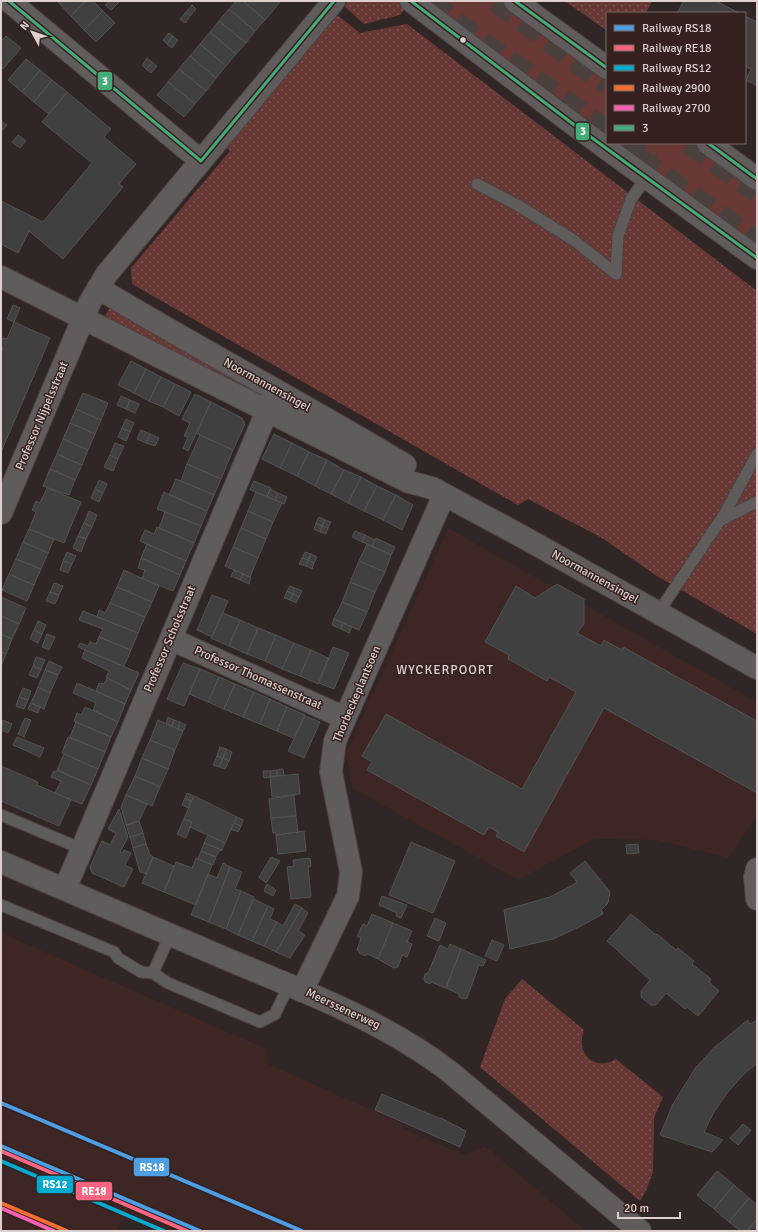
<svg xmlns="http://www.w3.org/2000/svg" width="758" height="1232" font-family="Signika,sans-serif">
	<defs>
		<pattern id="grass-dots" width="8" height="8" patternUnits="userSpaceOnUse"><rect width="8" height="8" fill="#683835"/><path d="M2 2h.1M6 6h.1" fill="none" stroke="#7d5451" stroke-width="1.8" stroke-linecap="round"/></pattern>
	</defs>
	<rect width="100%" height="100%" fill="#302625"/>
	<!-- built -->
	<path fill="#3d2623" d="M448,528L757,702V815L728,858L656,840L595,839L518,880L352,788L346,753Z
		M1,933L267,1049L268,1064L399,1122L404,1129L465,1155L485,1146L586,1231H158L125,1216L118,1231H1Z"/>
	<!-- grass -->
	<path fill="url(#grass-dots)" d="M348,1H399L407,6L400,15L364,24L344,6Z
		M565,1H652L646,13H607V31Z
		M336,14L360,33L407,24L757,291V634L657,576L602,538L528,499L518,505L132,284L131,268L230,151L226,147Z
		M110,307L258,390L254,399L102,322Z
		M522,979L584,1030C575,1053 594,1072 616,1059L663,1097L654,1118L653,1172L646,1191L640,1201L480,1067L505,999Z"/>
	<!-- park -->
	<path fill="#683835" d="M423,1H509L607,75V140Z
		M611,143H697L757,187V248Z"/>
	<!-- building -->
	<path fill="#404040" stroke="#535252" d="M57,1H86L71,16Z
		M86,1H93L103,11L84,30L71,16Z
		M109,1H118L119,2L111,10L105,5Z
		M236,1H243L265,20L255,31L229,9Z
		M243,1H281L265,20Z
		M684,1H716L739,13H677Z
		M192,5L196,9L190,16L186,12Z
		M229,9L255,31L246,43L219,21Z
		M103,11L115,23L96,42L84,30Z
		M186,12L190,16L185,23L180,19Z
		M745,16L757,22V86L746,80L751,69L745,66Z
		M219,21L246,43L236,54L210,32Z
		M210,32L236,54L226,66L200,44Z
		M169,33L173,36L167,44L163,40Z
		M6,36L21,48L3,69L1,67V41Z
		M173,36L178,40L172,48L167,44Z
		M200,44L226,66L216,78L190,56Z
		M190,56L216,78L206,91L179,69Z
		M147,58L152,62L146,69L142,65Z
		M26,59L40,70L22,92L8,80Z
		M152,62L157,66L151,73L146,69Z
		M179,69L206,91L195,104L168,82Z
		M40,70L52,80L34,102L22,92Z
		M52,80L67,92L49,114L34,102Z
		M168,82L195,104L184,117L157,95Z
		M67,92L111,129L104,137L136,164L119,184L123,187L63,259L29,231L18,253L1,244V201L43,222L92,163L42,122Z
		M1,121L7,125L1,132Z
		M18,135L26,141L20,148L12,142Z
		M13,305L20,308L14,322L7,319Z
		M14,322L50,338L1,452V353L3,348L1,347V342L3,338L7,339Z
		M131,361L146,369L134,393L118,385Z
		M146,369L161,377L149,401L134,393Z
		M161,377L175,384L163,407L149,401Z
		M175,384L191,392L179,416L163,407Z
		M83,393L108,403L101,420L76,409Z
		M195,394L211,402L188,451L183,448L188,437L184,436L190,423L182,419Z
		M121,396L130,400L126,409L117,405Z
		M130,400L139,404L135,413L126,409Z
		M211,402L242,418L245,424L233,450L196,433Z
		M76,409L101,420L95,434L70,423Z
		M126,419L134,423L130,432L122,428Z
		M70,423L95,434L88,450L63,439Z
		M122,428L130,432L126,441L118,437Z
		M141,430L150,434L146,443L137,439Z
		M150,434L159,438L155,446L146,443Z
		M274,434L292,443L280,468L262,459Z
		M200,435L233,450L221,479L187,464Z
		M63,439L88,450L82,465L57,454Z
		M115,443L124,446L118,459L110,455Z
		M292,443L309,452L297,476L280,468Z
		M309,452L327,460L315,486L297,476Z
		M57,454L82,465L75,480L50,469Z
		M110,455L118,459L113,471L104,467Z
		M327,460L344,470L331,494L315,486Z
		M187,464L221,479L214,495L181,481Z
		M50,469L75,480L69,495L43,486Z
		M344,470L361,477L348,503L331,494Z
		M361,477L377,486L364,511L348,503Z
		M176,479L214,495L207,511L169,495Z
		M99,480L107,484L103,493L95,489Z
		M254,481L271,488L267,497L250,490Z
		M377,486L396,495L383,520L364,511Z
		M47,488L81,502L64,543L29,529L36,512L32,510L36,501L40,503Z
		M95,489L103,493L99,502L91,498Z
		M270,489L278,493L275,500L267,497Z
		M164,492L207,511L201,526L157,509Z
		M256,492L282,503L273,522L248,511Z
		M278,493L287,497L284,504L275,500Z
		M396,495L413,505L402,530L383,520Z
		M89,511L97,515L92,527L84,523Z
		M248,511L273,522L266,539L241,528Z
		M165,512L201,526L194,543L159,528Z
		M319,517L325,520L322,526L316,523Z
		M325,520L331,522L328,528L322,526Z
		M84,523L92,527L86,539L78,536Z
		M316,523L322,526L320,532L314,529Z
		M322,526L328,528L326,534L320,532Z
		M157,527L194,543L186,561L140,541L145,530L154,534Z
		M241,528L266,539L258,558L233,547Z
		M29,529L54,539L48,553L23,542Z
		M355,531L365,535L362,542L352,537Z
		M365,535L375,540L372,546L362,542Z
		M78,536L86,539L81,552L73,548Z
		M376,538L395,547L391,555L372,546Z
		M23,542L48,553L41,569L16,559Z
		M147,544L186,561L180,575L141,558Z
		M367,544L391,555L385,572L359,561Z
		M233,547L258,558L250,577L225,566Z
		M67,552L76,556L72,564L63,561Z
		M305,552L311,554L308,560L302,558Z
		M311,554L317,557L314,563L308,560Z
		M141,558L180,575L173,591L142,578L145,570L138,568Z
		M302,558L308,560L306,566L299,564Z
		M16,559L41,569L34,585L9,574Z
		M308,560L314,563L312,569L306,566Z
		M63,561L72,564L68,573L60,570Z
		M359,561L385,572L375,592L350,582Z
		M124,570L159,586L152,602L117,587Z
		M234,570L243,574L240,580L231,576Z
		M9,574L34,585L27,601L2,590Z
		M243,574L251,577L249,584L240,580Z
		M350,582L375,592L367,612L342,602Z
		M54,583L63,586L59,595L50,592Z
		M557,584L584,599V624L577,633L601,646L604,640L622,650L623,647L757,721V793L604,708L524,852L496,836L498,832L489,827L484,835L367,770L372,762L362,756L386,714L522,789L576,692L549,677L547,681L508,659L509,655L485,642L516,586L535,598Z
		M290,586L295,588L293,594L287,591Z
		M117,587L152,602L145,617L110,603Z
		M295,588L302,591L299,597L293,594Z
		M287,591L293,594L290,600L284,598Z
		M50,592L59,595L55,604L46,601Z
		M293,594L299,597L296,603L290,600Z
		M212,595L228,601L212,637L197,630Z
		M1,597L26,608L19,624L1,616Z
		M342,602L367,612L359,630L334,619Z
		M110,603L145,617L138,633L97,617L99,610L105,613Z
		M83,611L138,633L131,650L99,637L103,629L79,620Z
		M223,613L240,620L229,646L211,638Z
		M1,616L19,624L12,639L1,634Z
		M334,619L343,623L341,629L332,625Z
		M240,620L258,628L247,654L229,646Z
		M38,621L46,625L42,634L34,630Z
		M343,623L352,627L349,633L341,629Z
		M258,628L276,635L265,661L247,654Z
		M34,630L42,634L38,643L30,639Z
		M1,634L12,639L6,654L1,652Z
		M47,634L55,637L49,650L42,647Z
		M276,635L294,643L282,669L265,661Z
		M99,637L131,650L124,666L78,647L80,643L88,646L90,642L96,644Z
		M294,643L311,650L300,676L282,669Z
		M333,647L349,653L334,689L319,683Z
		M85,650L139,673L131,690L106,677L109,671L82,658Z
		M311,650L328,658L318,684L300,676Z
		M1,652L6,654L1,666Z
		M36,657L45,660L41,669L33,666Z
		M49,661L62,667L58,675L45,670Z
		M183,663L200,669L184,706L167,699Z
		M33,666L41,669L37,678L29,675Z
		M200,669L219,677L208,702L189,694Z
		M45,670L58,675L50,693L38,687Z
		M219,677L235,684L224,709L208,702Z
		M107,678L131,690L125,704L96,691L99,683L104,684Z
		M77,683L125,704L118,722L93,710L96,703L73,693Z
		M235,684L254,692L243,717L224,709Z
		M38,687L50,693L44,709L31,703Z
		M23,688L31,691L28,700L19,697Z
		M254,692L270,699L260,724L243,717Z
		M19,697L28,700L24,709L16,706Z
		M270,699L287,707L277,731L260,724Z
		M31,703L40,707L38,713L28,709Z
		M85,707L118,722L111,737L74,721L77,713L81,715Z
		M287,707L305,715L293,738L277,731Z
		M305,716L320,722L304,758L288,751Z
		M168,717L174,720L172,726L166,724Z
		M25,718L31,720L24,737L18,734Z
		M3,720L12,724L8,733L1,730Z
		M158,720L183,731L175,750L150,740Z
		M174,720L180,722L178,729L172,726Z
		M76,722L111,737L105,752L70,737Z
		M180,722L186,725L183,731L178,729Z
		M17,737L44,748L40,757L13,745Z
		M68,737L105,752L98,769L62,753Z
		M150,740L175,750L168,769L142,758Z
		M220,747L226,749L223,758L217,756Z
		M226,749L232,752L229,761L223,758Z
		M64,754L98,769L91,785L57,770Z
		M217,756L223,758L219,767L213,765Z
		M142,758L168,769L160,787L135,776Z
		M223,758L229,761L225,769L219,767Z
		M1,766L38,782L37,785L71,800L59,826L1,801Z
		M283,769L284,775L277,776V770Z
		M57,770L91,785L82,804L55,793L61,781L51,777L54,771L56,772Z
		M277,770V776L271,777L270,771Z
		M263,771H270L271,777L264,778Z
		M298,774L300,794L272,797L270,777Z
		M135,776L160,787L152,806L126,795Z
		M187,793L194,796L191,801L185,798Z
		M126,795L147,804L139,821L126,825L121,807Z
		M294,795L296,816L271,818L269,799Z
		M194,796L237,817L225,843L190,827L192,822L184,819Z
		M185,798L191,801L188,808L182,805Z
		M119,809L128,837L120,852L123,853L124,850L131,853L125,865L133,869L124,887L92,873L90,867L102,841L110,845L116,833L108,829Z
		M296,816L298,832L276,835V833H273L271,818Z
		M237,817L243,820L241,826L234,823Z
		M184,819L192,822L186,838L177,834Z
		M139,821L143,833L130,837L126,825Z
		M234,823L241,826L238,832L231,829Z
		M304,831L306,851L278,854L276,835Z
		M143,833L146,844L133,848L130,837Z
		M208,835L225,843L222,850L204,843Z
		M411,842L455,861L433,913L389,895Z
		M204,843L222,850L219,851L216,857L201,851Z
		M146,844L150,855L153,857L146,874L140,872L133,848Z
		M638,844L639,853L627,854L626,845Z
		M201,851L216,857L213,865L198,859Z
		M153,857L174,866L164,892L142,883Z
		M271,857L280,861L266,883L259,877Z
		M196,858L212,865L196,905L164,892L176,862L192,868Z
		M310,858L311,866L308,867L311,897L291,899L287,867L294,866L293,860Z
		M585,861L610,892L608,903L601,910L603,914L579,927L553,939L510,949L504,910L550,897L571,886L577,882L570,873Z
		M223,863L230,867L209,922L191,915L208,874L217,878Z
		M230,867L242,872L235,889L241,891L226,929L209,922Z
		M267,884L276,890L273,896L264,891Z
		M241,891L254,897L238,935L226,929Z
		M382,896L407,905L401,918L396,916L397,913L379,905Z
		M254,899L268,906L252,941L238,935Z
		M295,904L302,908L276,952L264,946L277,922L283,926Z
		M268,906L274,909L270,919L277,922L264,946L252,941Z
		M302,908L308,913L298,931L305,935L290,958L276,952Z
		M372,914L393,923L378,959L367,954L365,956L359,953V951L357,950L361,938L357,936L363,924L367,926Z
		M631,914L656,935L657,934L676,950L678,948L694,961L692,964L711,979L709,982L719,991L698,1016L687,1007L685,1009L666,993L656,1005H651L641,997V991L650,980L607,941Z
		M435,918L446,923L439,941L427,936Z
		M393,923L412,931L407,942L412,944L407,957L402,955L398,967L394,968L378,959Z
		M492,940L504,945L497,961L485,956Z
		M450,944L461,949L446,988L431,982L430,984L425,982L424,979L425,974L428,973L440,945L448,949Z
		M461,949L486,960L483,966L479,965L467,998L463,999L459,997V994L446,988Z
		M748,1020L750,1024L757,1020V1063L743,1075L727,1093L714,1112L704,1132L723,1140L712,1152L660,1135L673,1104L696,1067L716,1046Z
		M382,1094L441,1119V1118L466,1131L460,1147L375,1110Z
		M743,1124L751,1130L738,1145L730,1138Z
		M717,1171L734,1185L714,1209L697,1195Z
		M734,1185L749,1198L729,1222L714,1209Z
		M749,1198L757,1205V1219L747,1231H740L729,1222Z
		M757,1219V1231H747Z"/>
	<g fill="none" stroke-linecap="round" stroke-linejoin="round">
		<!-- highway-tunnel -->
		<path stroke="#4a403e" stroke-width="22" stroke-dasharray="22 11" stroke-linecap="butt" d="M430,1L476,38L607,131
			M496,1L607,84
			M623,143L652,163
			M689,143L757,192
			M638,158L757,242"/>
		<defs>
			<path id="lane" d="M477,184L519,206L575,241L616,274
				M616,274L618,236L631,199L647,177
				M721,520L757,502
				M658,613L725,513L757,454
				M1,815L82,849
				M1,905L114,952L118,958L141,972L153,973L168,983L260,1022L275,1014L289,985
				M153,973L170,935"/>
			<path id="street" d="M9,1L201,161
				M411,1L577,127L757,258
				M515,1L607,68
				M708,143L757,179
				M1,277L409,482L432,488L523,537L757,668
				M98,288C199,349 304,404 405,465
				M1,513L90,302L106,275L334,1
				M171,639L345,718
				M1,862C77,894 153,928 229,960C305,992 384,1021 450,1072L640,1231
				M757,869L755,877L757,899
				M65,889L276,390
				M302,991L348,896L351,872L331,772L335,741L444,495"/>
		</defs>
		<!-- lane casing -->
		<use href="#lane" stroke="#4b4241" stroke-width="13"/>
		<!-- street casing -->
		<use href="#street" stroke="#4b4241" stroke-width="24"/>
		<!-- lane -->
		<use href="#lane" stroke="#605c5b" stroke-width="11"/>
		<!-- street -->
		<use href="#street" stroke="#605c5b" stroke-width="22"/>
		<defs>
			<path id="bus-1" d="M9,1L201,161
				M411,1L577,127L757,258
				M515,1L607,68
				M708,143L757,179
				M201,161L334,1"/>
		</defs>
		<!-- bus-1 casing -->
		<use href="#bus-1" stroke="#352220" stroke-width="6"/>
		<!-- bus-1 -->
		<use href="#bus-1" stroke="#45ab78" stroke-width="3"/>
		<defs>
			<path id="rail-1" d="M1,1103L302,1231
				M1,1146L200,1231"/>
			<path id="rail-2" d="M1,1151L187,1231"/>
			<path id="rail-3" d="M1,1161L164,1231"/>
			<path id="rail-4" d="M1,1203L67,1231"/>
			<path id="rail-5" d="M1,1208L54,1231"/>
		</defs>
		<!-- rail-1 casing -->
		<use href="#rail-1" stroke="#352220" stroke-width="7"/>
		<!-- rail-2 casing -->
		<use href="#rail-2" stroke="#352220" stroke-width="7"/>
		<!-- rail-3 casing -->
		<use href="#rail-3" stroke="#352220" stroke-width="7"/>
		<!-- rail-4 casing -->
		<use href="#rail-4" stroke="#352220" stroke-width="7"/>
		<!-- rail-5 casing -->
		<use href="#rail-5" stroke="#352220" stroke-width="7"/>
		<!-- rail-1 -->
		<use href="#rail-1" stroke="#4d9ee5" stroke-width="4"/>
		<!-- rail-2 -->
		<use href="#rail-2" stroke="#fa6682" stroke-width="4"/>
		<!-- rail-3 -->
		<use href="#rail-3" stroke="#00a9ce" stroke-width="4"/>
		<!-- rail-4 -->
		<use href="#rail-4" stroke="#f46f30" stroke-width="4"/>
		<!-- rail-5 -->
		<use href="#rail-5" stroke="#f860b3" stroke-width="4"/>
	</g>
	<!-- markers -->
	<circle fill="#ddd0ce" stroke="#352220" stroke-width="1.5" cx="463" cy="40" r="3.5"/>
	<g text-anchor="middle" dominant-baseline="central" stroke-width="3" stroke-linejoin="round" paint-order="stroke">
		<!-- street labels -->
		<g font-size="12" fill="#ddd0ce" stroke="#352220">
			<text transform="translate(267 385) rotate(29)">Noormannensingel</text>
			<text transform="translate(42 416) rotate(-67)">Professor Nijpelsstraat</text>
			<text transform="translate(595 577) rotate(29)">Noormannensingel</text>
			<text transform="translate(170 639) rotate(-67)">Professor Scholsstraat</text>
			<text transform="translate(258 678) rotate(24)">Professor Thomassenstraat</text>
			<text transform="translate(357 694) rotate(-67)">Thorbeckeplantsoen</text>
			<text transform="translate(343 1009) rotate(25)">Meerssenerweg</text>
		</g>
		<!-- neighbourhood labels -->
		<g font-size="13" letter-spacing="1" fill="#ddd0ce" stroke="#352220">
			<text x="445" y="670">WYCKERPOORT</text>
		</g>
	</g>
	<g stroke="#352220" stroke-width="1.5">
		<rect x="97" y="71" width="16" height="20" rx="4" fill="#45ab78"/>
		<rect x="575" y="122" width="15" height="19" rx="4" fill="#45ab78"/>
		<rect x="133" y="1157" width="37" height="20" rx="4" fill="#4d9ee5"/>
		<rect x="36" y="1175" width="38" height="19" rx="4" fill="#00a9ce"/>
		<rect x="75" y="1181" width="38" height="20" rx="4" fill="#fa6682"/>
	</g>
	<g font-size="11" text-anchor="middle" font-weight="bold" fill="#fff">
		<text x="105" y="85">3</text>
		<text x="583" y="135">3</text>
		<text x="152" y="1171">RS18</text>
		<text x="55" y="1188">RS12</text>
		<text x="94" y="1195">RE18</text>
	</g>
	<!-- border -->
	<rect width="758" height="1232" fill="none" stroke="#ddd0ce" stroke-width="4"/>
	<!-- legend -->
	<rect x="606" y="12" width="140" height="132" fill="#352220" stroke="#786866"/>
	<rect x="614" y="25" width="20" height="6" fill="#4d9ee5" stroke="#786866"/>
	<text x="642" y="32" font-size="12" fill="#ddd0ce">Railway RS18</text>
	<rect x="614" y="45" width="20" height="6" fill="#fa6682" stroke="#786866"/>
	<text x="642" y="52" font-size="12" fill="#ddd0ce">Railway RE18</text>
	<rect x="614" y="65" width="20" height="6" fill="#00a9ce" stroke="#786866"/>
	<text x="642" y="72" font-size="12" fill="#ddd0ce">Railway RS12</text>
	<rect x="614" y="85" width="20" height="6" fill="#f46f30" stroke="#786866"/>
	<text x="642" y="92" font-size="12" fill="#ddd0ce">Railway 2900</text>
	<rect x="614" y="105" width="20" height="6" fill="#f860b3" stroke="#786866"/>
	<text x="642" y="112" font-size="12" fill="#ddd0ce">Railway 2700</text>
	<rect x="614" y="125" width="20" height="6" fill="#45ab78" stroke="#786866"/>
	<text x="642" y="132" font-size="12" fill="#ddd0ce">3</text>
	<!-- north arrow -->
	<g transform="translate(32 32) rotate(310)" stroke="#352220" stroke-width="3" paint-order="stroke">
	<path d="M0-3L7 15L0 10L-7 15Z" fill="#ddd0ce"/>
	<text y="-6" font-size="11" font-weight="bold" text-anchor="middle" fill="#ddd0ce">N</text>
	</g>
	<!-- scale -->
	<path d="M618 1212v6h62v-6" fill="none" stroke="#ddd0ce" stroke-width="2"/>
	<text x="624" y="1212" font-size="12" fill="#ddd0ce" stroke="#352220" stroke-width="3" paint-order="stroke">20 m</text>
</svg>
